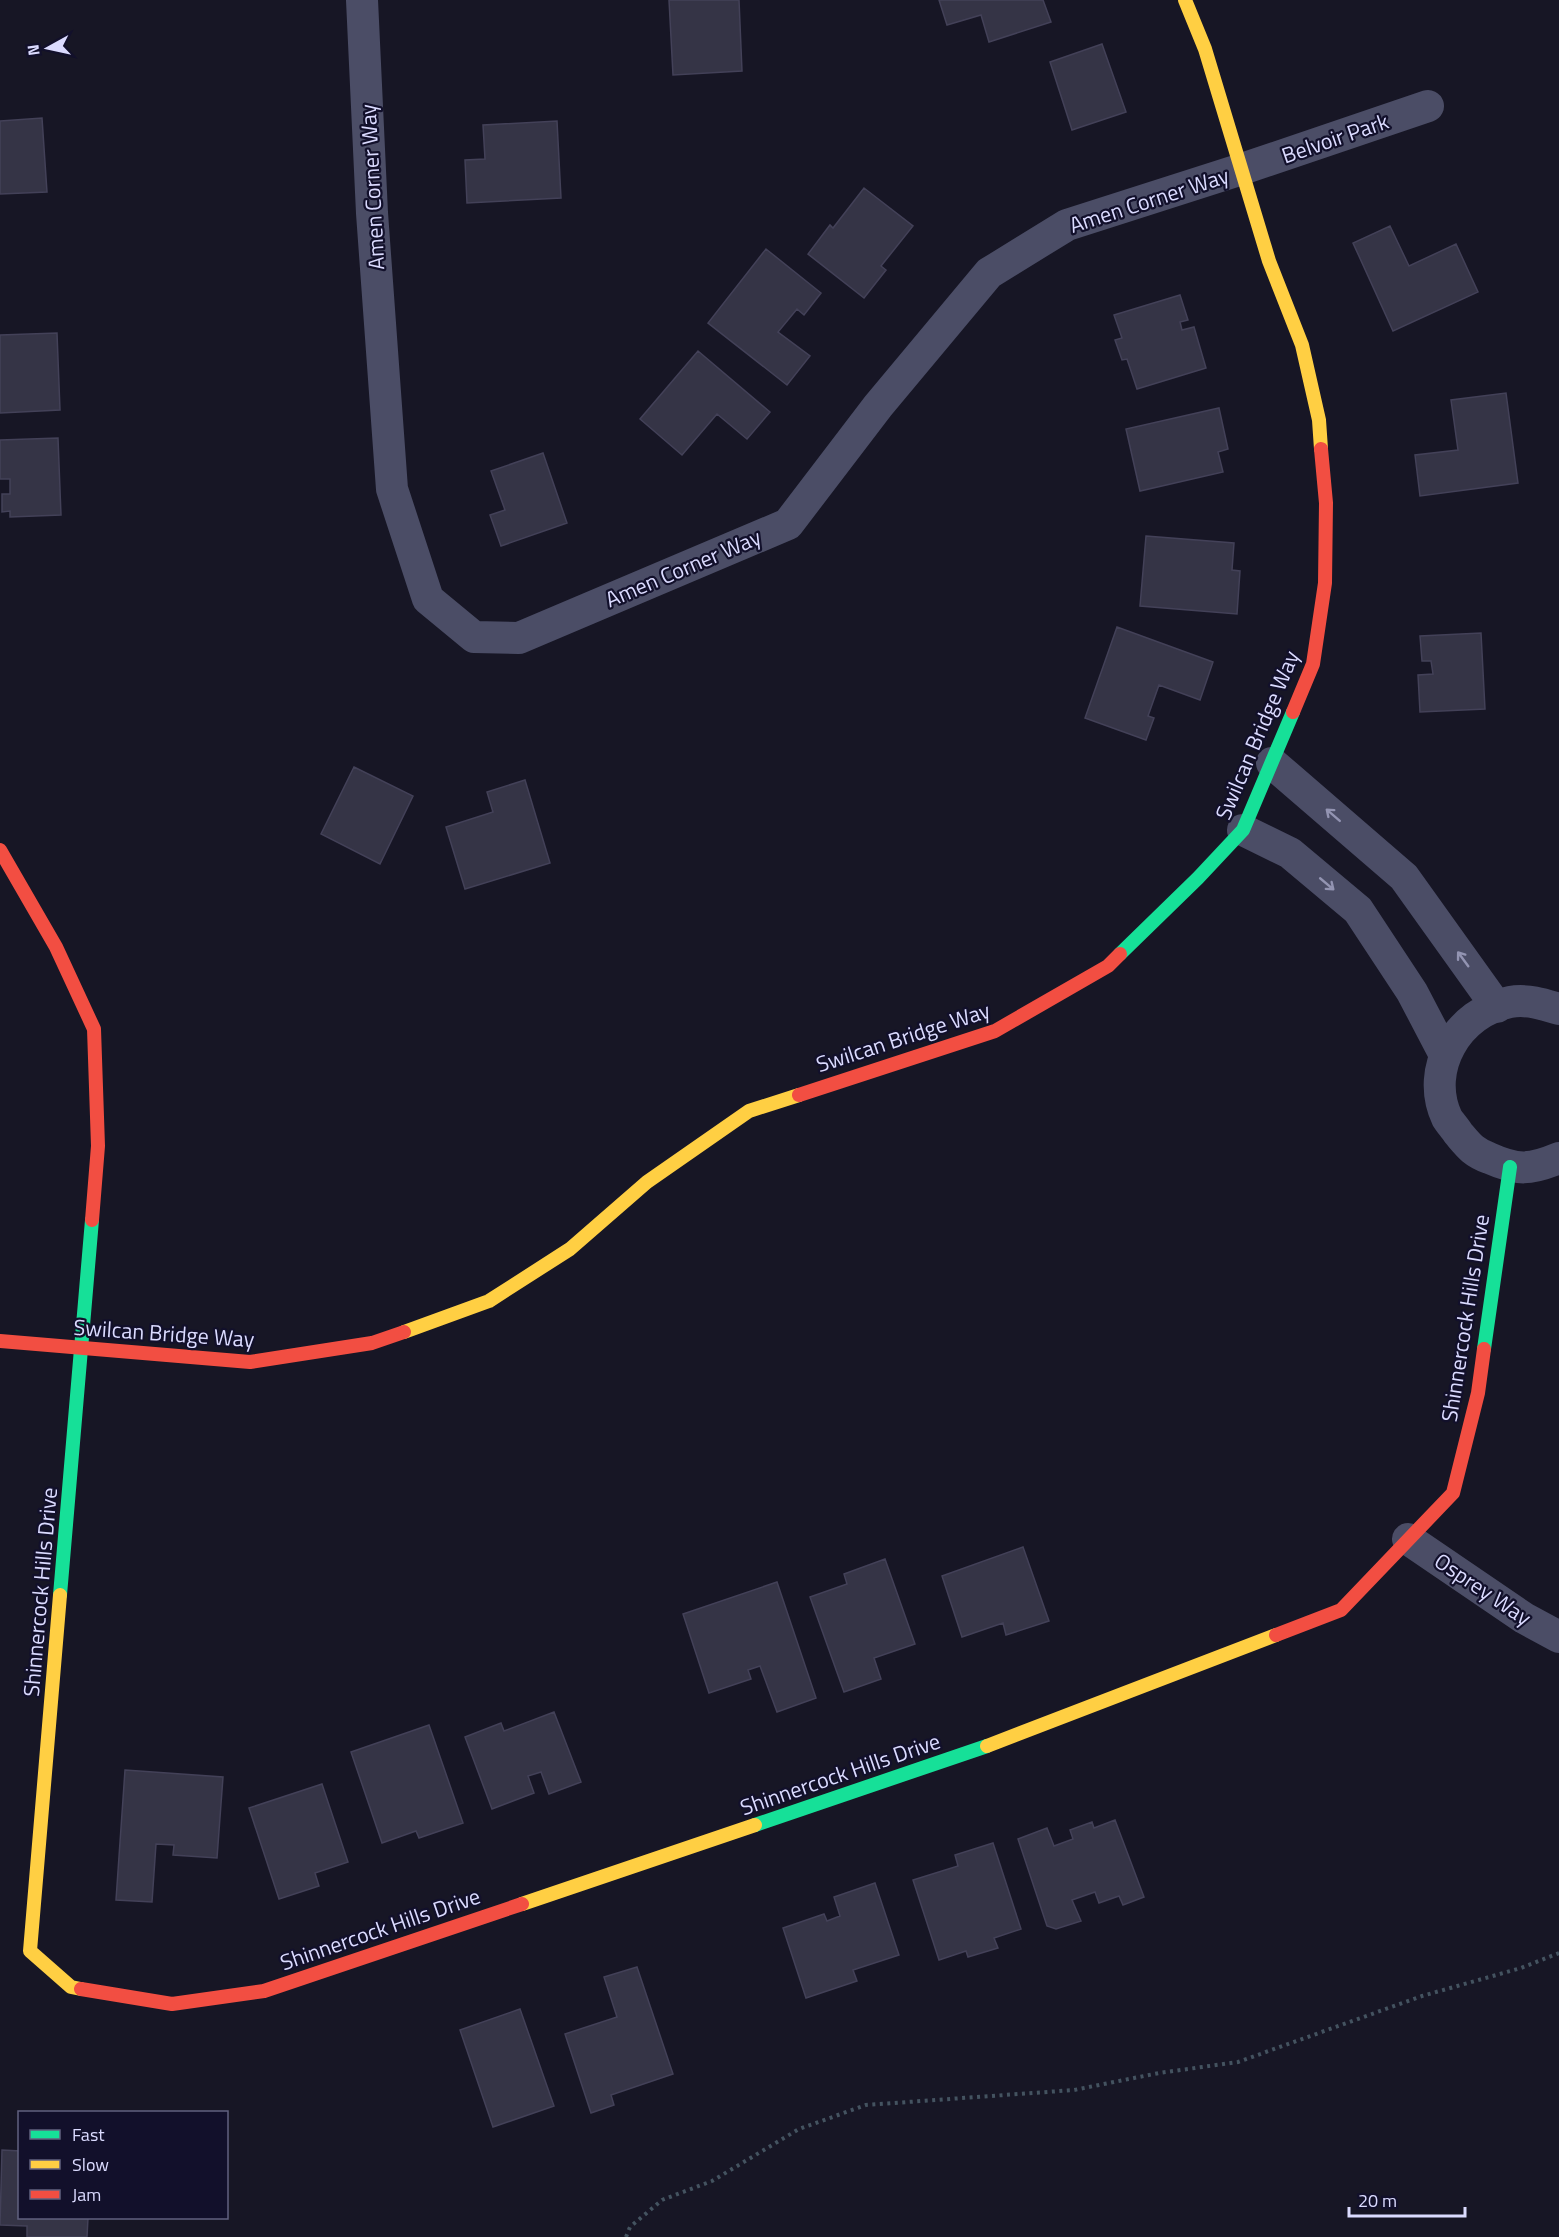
<svg xmlns="http://www.w3.org/2000/svg" width="1559" height="2237" font-family="'Titillium Web',sans-serif">
	<rect width="100%" height="100%" fill="#171625"/>
	<!-- building -->
	<path fill="#353446" stroke="#434158" stroke-width="1.5" d="M669,0H739L742,71L673,75Z
		M939,0H1043L1051,22L989,42L981,15L947,25Z
		M1102,44L1126,112L1072,130L1050,62Z
		M42,118L47,192L0,194V121Z
		M557,121L561,198L467,203L465,160L485,159L483,125Z
		M864,188L913,226L881,266L886,270L864,298L808,254L830,225L833,228Z
		M1390,226L1409,266L1456,244L1478,292L1393,331L1353,243Z
		M766,249L821,293L804,315L797,309L778,332L810,356L787,385L708,323Z
		M1180,295L1188,320L1180,322L1182,330L1194,327L1206,368L1137,389L1127,359L1122,360L1115,340L1122,338L1114,315Z
		M57,333L60,410L0,413V335Z
		M698,351L770,412L747,439L717,414L682,455L640,419Z
		M1506,393L1518,483L1420,496L1415,455L1458,450L1451,400Z
		M1219,408L1228,449L1218,452L1223,472L1140,491L1126,429Z
		M58,438L61,515L10,517V511L2,512V494H10V479H0V440Z
		M543,453L567,523L501,546L490,515L505,510L491,471Z
		M1146,536L1234,543L1232,570L1240,571L1237,614L1140,606Z
		M1117,627L1213,662L1200,700L1159,685L1148,716L1154,718L1146,740L1085,718Z
		M1481,633L1485,709L1420,712L1418,675L1433,674L1431,661H1422L1420,636Z
		M354,767L413,796L380,864L321,834Z
		M525,780L550,863L465,889L446,827L493,812L487,792Z
		M1023,1547L1049,1621L1006,1635L1003,1623L962,1637L942,1576Z
		M885,1559L915,1644L874,1658L881,1679L844,1692L810,1597L847,1584L844,1574Z
		M777,1582L816,1698L777,1712L760,1666L748,1670L751,1679L709,1693L683,1614Z
		M554,1712L581,1782L549,1794L541,1772L528,1776L534,1793L492,1809L465,1737L501,1723L504,1731Z
		M429,1725L463,1823L419,1838L416,1831L382,1843L351,1752Z
		M125,1770L223,1777L217,1858L173,1855L174,1845L156,1844L152,1902L116,1900Z
		M322,1784L348,1862L315,1873L319,1886L279,1899L249,1808Z
		M1115,1820L1144,1897L1123,1905L1119,1896L1099,1903L1095,1892L1072,1900L1081,1921L1056,1929L1047,1926L1018,1839L1047,1828L1054,1846L1073,1839L1070,1830L1092,1822L1094,1828Z
		M993,1843L1021,1929L994,1938L998,1948L968,1957L966,1951L939,1960L913,1880L958,1866L955,1855Z
		M875,1883L899,1955L853,1970L857,1981L806,1998L783,1928L824,1914L827,1921L840,1916L834,1897Z
		M637,1967L673,2074L611,2095L614,2105L591,2113L565,2034L617,2017L604,1977Z
		M520,2009L554,2106L493,2127L460,2030Z
		M2,2150L20,2151V2218H88L87,2237H27V2226L0,2225Z"/>
	<g fill="none" stroke-linecap="round" stroke-linejoin="round">
		<!-- path -->
		<path stroke="#445360" stroke-width="4" stroke-dasharray="3 4.5" stroke-linecap="butt" d="M626,2237L630,2227L662,2200L712,2181L799,2129L866,2105L1074,2090L1159,2073L1238,2062L1422,1996L1521,1968L1559,1953"/>
		<!-- street -->
		<path stroke="#4b4d66" stroke-width="32" d="M362,0L372,213L392,489L428,599L474,637L519,638L788,524L878,406L989,273L1067,225L1242,169L1428,106
			M1272,763L1404,877L1497,1007
			M1243,830L1290,853L1358,910L1412,992L1445,1055
			M1559,1009C1543,1004 1527,999 1510,1002C1458,1012 1424,1069 1447,1118C1450,1123 1455,1128 1458,1133C1469,1146 1473,1152 1489,1158C1518,1171 1530,1170 1559,1158
			M1408,1539L1524,1618L1559,1637"/>
		<!-- fast -->
		<path stroke="#16e098" stroke-width="14" d="M1120,954L1198,878L1243,830L1293,712
			M1484,1349L1510,1167
			M60,1595L92,1220
			M755,1825L987,1746"/>
		<!-- slow -->
		<path stroke="#ffcf43" stroke-width="14" d="M1185,0L1205,49L1269,261L1302,345L1319,420L1321,449
			M404,1332L489,1301L570,1249L647,1182L749,1111L799,1095
			M60,1595L30,1951L71,1987L81,1989
			M987,1746L1276,1635
			M522,1904L755,1825"/>
		<!-- jam -->
		<path stroke="#f24e42" stroke-width="14" d="M1293,712L1313,664L1325,583L1326,503L1321,449
			M0,850L56,947L94,1029L98,1146L92,1220
			M799,1095L995,1031L1108,966L1120,954
			M0,1341L250,1362L372,1343L404,1332
			M1276,1635L1341,1610L1453,1493L1478,1393L1484,1349
			M81,1989L172,2004L264,1991L522,1904"/>
	</g>
	<!-- one-way arrows -->
	<defs><path id="oneway-shaft" d="M-6 0H5M1.5-3L5.5 0L1.5 3" fill="none" stroke-width="1.6" stroke-linecap="round" stroke-linejoin="round" transform="scale(1.5)"/></defs>
	<g stroke="#9394b2">
		<use href="#oneway-shaft" transform="translate(1333 815) rotate(-139)"/>
		<use href="#oneway-shaft" transform="translate(1327 884) rotate(40)"/>
		<use href="#oneway-shaft" transform="translate(1463 959) rotate(-126)"/>
	</g>
	<g text-anchor="middle" dominant-baseline="central" stroke-width="4.5" stroke-linejoin="round" paint-order="stroke">
		<!-- street labels -->
		<g font-size="22" fill="#dbdbff" stroke="#12102b">
			<text transform="translate(1335 138) rotate(-19)">Belvoir Park</text>
			<text transform="translate(372 187) rotate(-93)">Amen Corner Way</text>
			<text transform="translate(1149 200) rotate(-18)">Amen Corner Way</text>
			<text transform="translate(683 568) rotate(-23)">Amen Corner Way</text>
			<text transform="translate(1257 735) rotate(-67)">Swilcan Bridge Way</text>
			<text transform="translate(903 1037) rotate(-18)">Swilcan Bridge Way</text>
			<text transform="translate(1465 1318) rotate(-81)">Shinnercock Hills Drive</text>
			<text transform="translate(164 1333) rotate(4)">Swilcan Bridge Way</text>
			<text transform="translate(1483 1589) rotate(34)">Osprey Way</text>
			<text transform="translate(40 1592) rotate(-85)">Shinnercock Hills Drive</text>
			<text transform="translate(840 1774) rotate(-19)">Shinnercock Hills Drive</text>
			<text transform="translate(380 1929) rotate(-19)">Shinnercock Hills Drive</text>
		</g>
	</g>
	<!-- legend -->
	<rect x="18" y="2111" width="210" height="108" fill="#12102b" stroke="#626180" stroke-width="1.5"/>
	<rect x="30" y="2130" width="30" height="9" fill="#16e098" stroke="#626180" stroke-width="1.5"/>
	<text x="72" y="2141" font-size="18" fill="#dbdbff">Fast</text>
	<rect x="30" y="2160" width="30" height="9" fill="#ffcf43" stroke="#626180" stroke-width="1.5"/>
	<text x="72" y="2171" font-size="18" fill="#dbdbff">Slow</text>
	<rect x="30" y="2190" width="30" height="9" fill="#f24e42" stroke="#626180" stroke-width="1.5"/>
	<text x="72" y="2201" font-size="18" fill="#dbdbff">Jam</text>
	<!-- north arrow -->
	<g transform="translate(48 48) rotate(262)" stroke="#12102b" stroke-width="4.5" paint-order="stroke">
	<path d="M0-4.5L10 22L0 15L-10 22Z" fill="#dbdbff"/>
	<text y="-9" font-size="16" font-weight="bold" text-anchor="middle" fill="#dbdbff">N</text>
	</g>
	<!-- scale -->
	<path d="M1349 2207v9h116v-9" fill="none" stroke="#dbdbff" stroke-width="3"/>
	<text x="1358" y="2207" font-size="18" fill="#dbdbff" stroke="#12102b" stroke-width="4.5" paint-order="stroke">20 m</text>
</svg>
